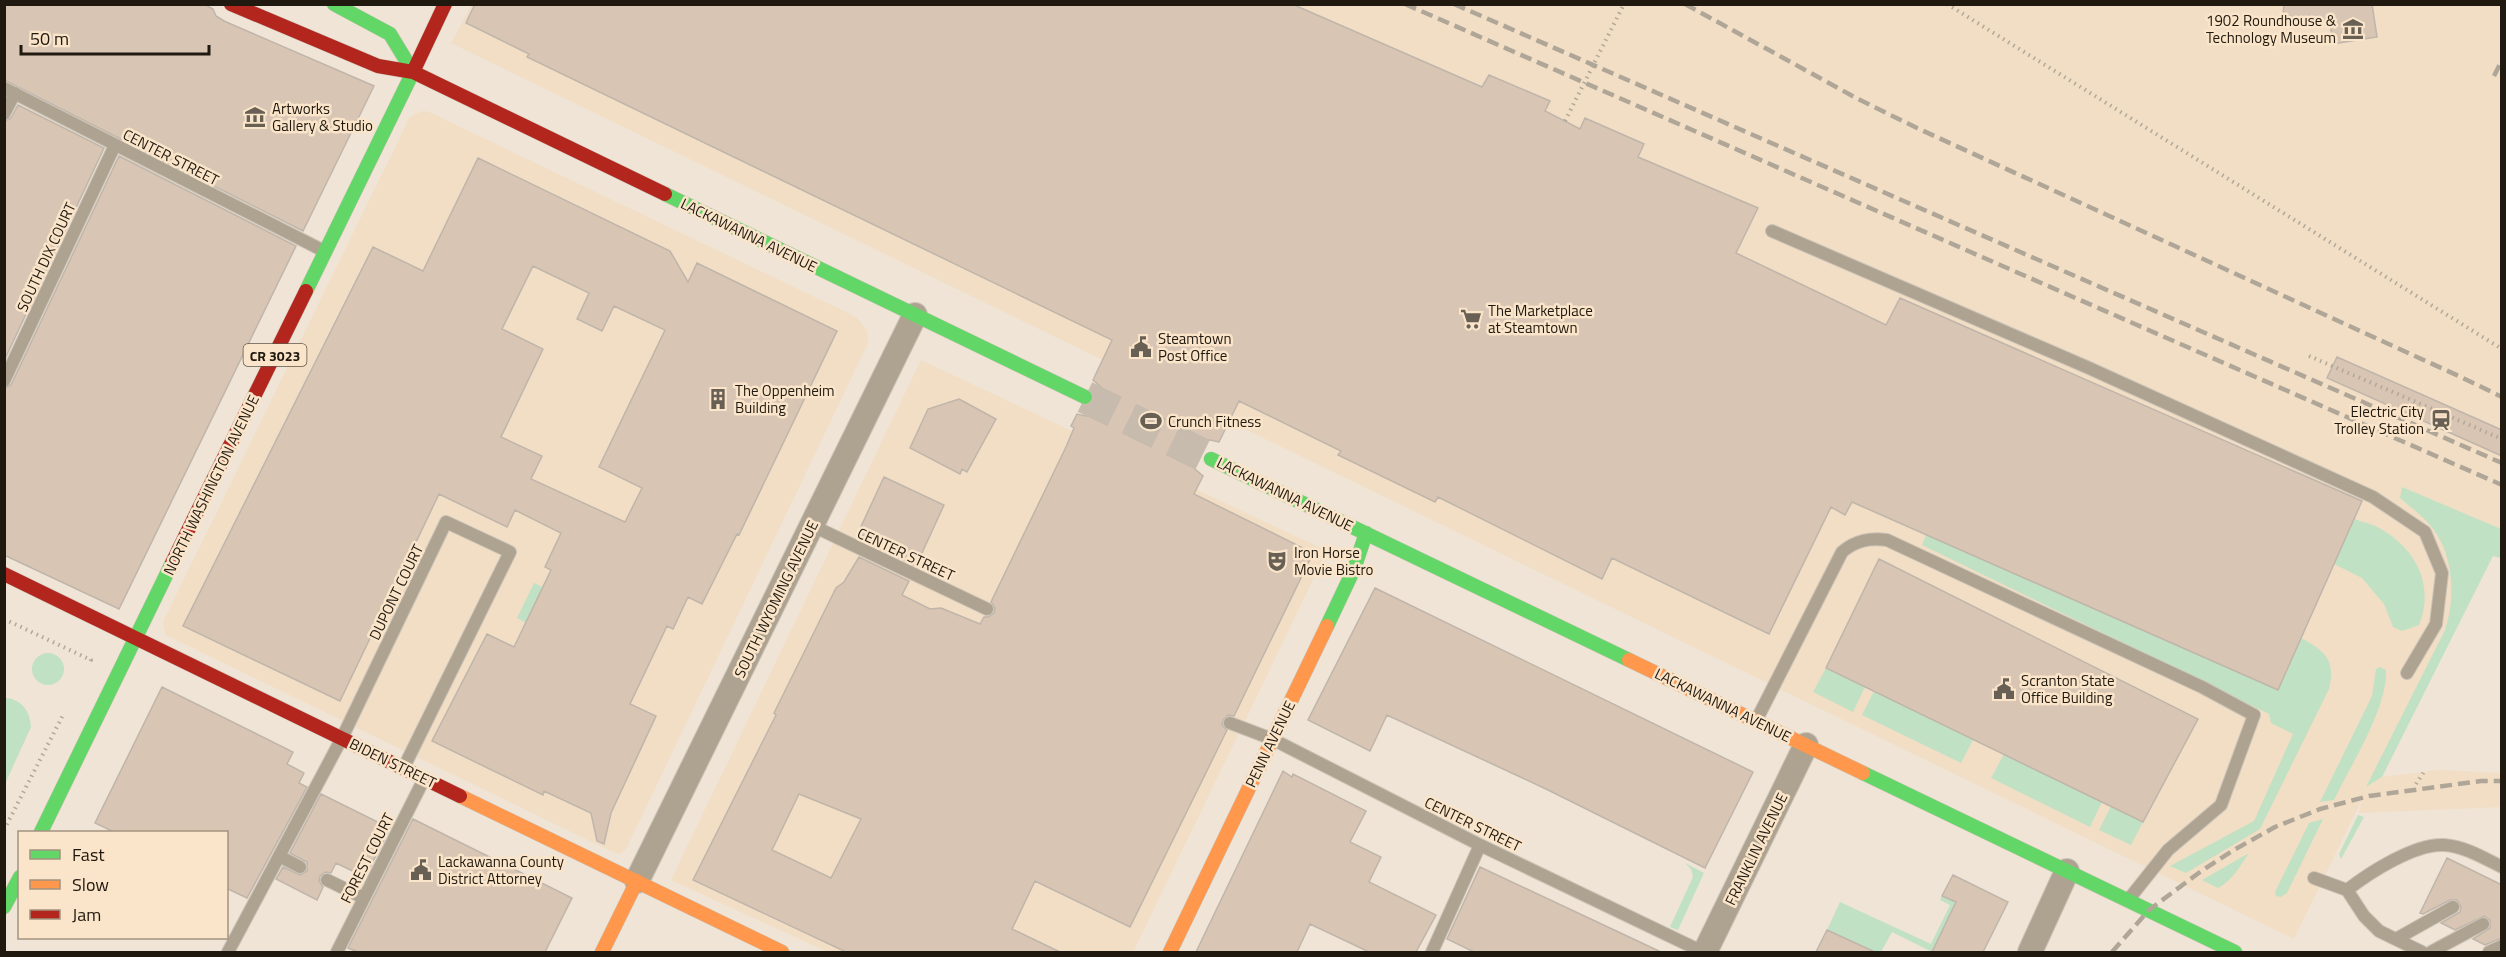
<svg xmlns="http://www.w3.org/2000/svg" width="2506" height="957" font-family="'Titillium Web',sans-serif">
	<rect width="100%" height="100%" fill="#efe4d5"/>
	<!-- built -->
	<path fill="#f1dec5" d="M472,4L2501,5V529L2495,526L2369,785L2382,777L2440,770L2501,773V807L2359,813L2362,799L2294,939L451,43Z
		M422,111L429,112L848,313L858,319L867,331L868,343L626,849L622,853L618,854L600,846L166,635L164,630L163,622L405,127L409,118Z
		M921,360L1327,551L1133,952H828L671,880Z"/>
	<!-- green -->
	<path fill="#c1e1c4" d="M2402,487L2501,529V558L2493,556L2382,777L2366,787L2445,630C2456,597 2454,550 2428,523C2420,514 2409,506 2400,498Z
		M2354,519C2363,522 2373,524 2381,529C2416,549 2435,586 2419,625L2402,631L2393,627L2384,604L2362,578L2334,564Z
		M1926,535L2278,690L2301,638C2325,651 2336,660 2329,689L2260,829L2186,873L2170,866L2254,821L2293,734L2271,723L2269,714L1922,545Z
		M534,583L543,587L526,623L517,618Z
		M32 669a16 16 0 1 1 32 0a16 16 0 1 1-32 0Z
		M2380,667L2386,670C2388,707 2351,765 2334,800L2320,802L2372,696L2376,669Z
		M1826,668L1865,687L1853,712L1813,692Z
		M1874,691L1973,740L1961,763L1862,715Z
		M8,698C23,701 30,712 31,727L5,784L4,699Z
		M2004,754L2102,802L2090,827L1991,778Z
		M2111,806L2143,822L2131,845L2099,830Z
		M2358,815L2364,817L2341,859L2339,854Z
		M2323,819L2287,893L2281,897L2276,896L2275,892L2309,823Z
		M2249,853C2240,866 2233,880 2218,888L2202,880Z
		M1685,863L1704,873L1678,930L1670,927L1693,877L1691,869Z
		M1942,896L1956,902L1932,952L1892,932L1881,952H1874L1827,930L1840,902L1931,944L1950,905L1940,900Z"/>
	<!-- building -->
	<path fill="#d9c5b3" stroke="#bfb5aa" stroke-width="1.5" fill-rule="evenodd" d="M4,4H204L213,9L216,16L224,21L374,86L303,231L4,80Z
		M475,4H1292L1482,87L1489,75L1550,101L1545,111L1580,129L1585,118L1644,144L1638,157L1758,208L1736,253L1886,325L1900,298L2362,501L2278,690L1852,502L1845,515L1831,507L1769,634L1612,558L1602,579L1438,497L1435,502L1338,455L1341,451L1239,401L1219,442L1210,440L1201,443L1194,451L1192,460L1195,469L1203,476L1194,494L1313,553L1234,716L1228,715L1223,720L1222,725L1227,730L1130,927L1035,881L1012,929L1060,952H846L693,880L776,715L774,713L836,588L844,582L859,557L909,581L902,595L930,609L941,608L980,624L984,617H988L994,613L995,608L991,602L1066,447L1074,428L1071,426L1077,414L1086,416L1095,413L1102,405L1104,396L1101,387L1093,380L1112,340L527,57L529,54L466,23ZM799,794L861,819L831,878L772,850Z
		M2284,4H2372L2377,37L2333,44L2330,23L2283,15Z
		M18,105L104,148L4,361V122L11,118Z
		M119,156L296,246L119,609L4,555V389L11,385Z
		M478,158L670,251L688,282L697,263L837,331L739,535L737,534L702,604L688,597L673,629L667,626L630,704L656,716L611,813L604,844L597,841L591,813L544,791L543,795L432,741L487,634L514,647L551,570L545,567L561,533L515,510L507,527L439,494L340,701L183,626L373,247L423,271ZM533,266L589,293L577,319L602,331L614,306L665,330L599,467L642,488L625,522L531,479L542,456L501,437L543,349L502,329Z
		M2337,357L2502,430V456L2327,378Z
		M959,399L996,419L967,472L962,469L960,474L910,448L928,409Z
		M884,477L944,505L916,566L868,543L871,539L858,533Z
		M1879,559L2198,719L2143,822L1826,668Z
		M1375,588L1753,772L1705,868L1546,789L1387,715L1370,751L1308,720Z
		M162,687L293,752L287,764L304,773L299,783L307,787L247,898L226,888V832H114L95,823Z
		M1283,771L1292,777L1293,774L1366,811L1350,842L1381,857L1369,882L1436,915L1416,952H1369L1310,924L1297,952H1196Z
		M321,794L390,828L365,877L336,863L331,873L326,872L320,876L319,881L323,887L317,900L276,879L283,867L300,875L307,871V862L290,853Z
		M413,819L572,898L545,952H358L348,948Z
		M2447,858L2502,885V938L2485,945L2473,939L2490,928V920L2484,916L2455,930L2441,923L2460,912L2461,907L2457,900H2450L2423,914L2420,913Z
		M1480,867L1661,952H1474L1447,939Z
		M1953,875L2008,902L1983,952H1932L1956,902L1942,896Z
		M1827,930L1875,952H1816Z"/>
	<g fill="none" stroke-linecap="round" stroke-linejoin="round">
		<!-- secondary-tunnel -->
		<path stroke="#c6bbad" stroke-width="33" stroke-dasharray="33 16" stroke-linecap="butt" d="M1085,397L1211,459"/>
		<defs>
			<path id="lane" d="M4,88L324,251
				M4,114L15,93
				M1772,231L2089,368L2373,497L2425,532L2442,573L2436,624L2407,673
				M4,381L115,145
				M813,526L987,609
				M1756,721L1842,552C1856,540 1870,538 1887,540L2202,687L2254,715L2221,805L2168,850L2129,899
				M1230,723L1272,739L1480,845L1703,952
				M279,856L300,867
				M2314,878L2347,890L2364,916L2379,931L2422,952
				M327,880L364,898
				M2347,890C2369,873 2415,843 2444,845C2464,846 2484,858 2502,867
				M2396,939L2453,907
				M228,952L342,738L446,522L510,552L404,767
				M337,952L424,779
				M1432,952L1480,845
				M2431,952L2483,924
				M2489,952L2502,946"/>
			<path id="street" d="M637,881L915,315
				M1705,952L1806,745
				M2030,952L2067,871"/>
			<path id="fast" d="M665,194L1085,397
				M306,291L413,72L390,34L334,4
				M1211,459L1629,660
				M1327,626L1354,569L1366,533
				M1863,773L2235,952
				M41,832L172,563
				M4,907L20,877"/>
			<path id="slow" d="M1629,660L1863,773
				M460,796L782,952
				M602,952L637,881
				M1170,952L1327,626"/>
			<path id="jam" d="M231,4L378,66L413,72L665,194
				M413,72L445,4
				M172,563L306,291
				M4,574L460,796"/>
		</defs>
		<!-- lane casing -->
		<use href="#lane" stroke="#cbc3b8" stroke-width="14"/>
		<!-- street casing -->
		<use href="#street" stroke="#cbc3b8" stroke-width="26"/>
		<!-- fast casing -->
		<use href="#fast" stroke="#cbc3b8" stroke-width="15"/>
		<!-- slow casing -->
		<use href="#slow" stroke="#cbc3b8" stroke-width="15"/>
		<!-- jam casing -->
		<use href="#jam" stroke="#cbc3b8" stroke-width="15"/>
		<!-- path -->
		<path stroke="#b1a899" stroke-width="4" stroke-dasharray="1.5 4.5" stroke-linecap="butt" d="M1947,4L2502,349
			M2309,356L2502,439
			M4,619L91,660L89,664
			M4,688L7,687
			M2416,784L2424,772
			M4,830L64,713"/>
		<!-- lane -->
		<use href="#lane" stroke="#aea390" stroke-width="12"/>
		<!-- street -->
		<use href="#street" stroke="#aea390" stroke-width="24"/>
		<!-- fast -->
		<use href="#fast" stroke="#63d668" stroke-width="14"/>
		<!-- slow -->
		<use href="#slow" stroke="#ff974d" stroke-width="14"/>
		<!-- jam -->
		<use href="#jam" stroke="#b3261e" stroke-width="14"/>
		<!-- rail -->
		<path stroke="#afa698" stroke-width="4.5" stroke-dasharray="12 6" stroke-linecap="butt" d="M1405,4L2502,485
			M1454,4L2502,463
			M1685,4L1858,99L1917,128L2463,378L2502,397
			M2494,76L2502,60
			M2112,952L2149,910L2200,872L2232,851L2275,827L2320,809L2369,796L2481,781H2502"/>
		<!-- path-bridge -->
		<path stroke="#b1a899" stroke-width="4" stroke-dasharray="1.5 4.5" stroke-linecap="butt" d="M1565,121L1624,4"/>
	</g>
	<!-- icons -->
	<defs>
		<symbol id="museum-bare" viewBox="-9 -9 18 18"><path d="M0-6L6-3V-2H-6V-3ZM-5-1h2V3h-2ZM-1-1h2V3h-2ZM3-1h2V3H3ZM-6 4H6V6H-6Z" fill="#686054" stroke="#fae5ca" stroke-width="2.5" paint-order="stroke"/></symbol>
		<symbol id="supermarket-bare" viewBox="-9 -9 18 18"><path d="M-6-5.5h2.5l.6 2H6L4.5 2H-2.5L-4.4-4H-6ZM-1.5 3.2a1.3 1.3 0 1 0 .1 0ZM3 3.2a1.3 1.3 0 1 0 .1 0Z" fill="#686054" stroke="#fae5ca" stroke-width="2.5" paint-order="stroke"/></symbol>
		<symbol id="civic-bare" viewBox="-9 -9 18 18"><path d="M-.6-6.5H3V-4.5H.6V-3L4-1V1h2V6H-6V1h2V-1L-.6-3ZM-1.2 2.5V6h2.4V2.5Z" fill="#686054" stroke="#fae5ca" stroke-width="2.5" paint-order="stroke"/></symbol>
		<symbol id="building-bare" viewBox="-9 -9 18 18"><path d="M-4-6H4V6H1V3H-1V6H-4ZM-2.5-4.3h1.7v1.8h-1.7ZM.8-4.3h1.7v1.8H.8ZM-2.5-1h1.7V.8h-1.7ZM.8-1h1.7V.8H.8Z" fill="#686054" stroke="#fae5ca" stroke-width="2.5" paint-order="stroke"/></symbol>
		<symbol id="station-bare" viewBox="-9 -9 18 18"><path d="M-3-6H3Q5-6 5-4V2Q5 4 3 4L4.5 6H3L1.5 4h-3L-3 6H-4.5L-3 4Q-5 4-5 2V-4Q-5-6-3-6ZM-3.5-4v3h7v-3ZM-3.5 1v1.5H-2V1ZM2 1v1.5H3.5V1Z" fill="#686054" stroke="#fae5ca" stroke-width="2.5" paint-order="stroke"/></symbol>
		<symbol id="stadium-bare" viewBox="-9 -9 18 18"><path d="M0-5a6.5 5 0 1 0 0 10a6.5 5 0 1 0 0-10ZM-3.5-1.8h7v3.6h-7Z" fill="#686054" stroke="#fae5ca" stroke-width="2.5" paint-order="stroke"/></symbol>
		<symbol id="theatre-bare" viewBox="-9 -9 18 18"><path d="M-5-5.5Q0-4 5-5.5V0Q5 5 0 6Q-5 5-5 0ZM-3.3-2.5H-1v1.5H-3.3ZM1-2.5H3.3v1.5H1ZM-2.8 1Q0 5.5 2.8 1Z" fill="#686054" stroke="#fae5ca" stroke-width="2.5" paint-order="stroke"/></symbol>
	</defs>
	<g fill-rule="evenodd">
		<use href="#museum-bare" x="2338" y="14" width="30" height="30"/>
		<use href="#museum-bare" x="240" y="102" width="30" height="30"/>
		<use href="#supermarket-bare" x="1456" y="304" width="30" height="30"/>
		<use href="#civic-bare" x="1126" y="332" width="30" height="30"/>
		<use href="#building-bare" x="703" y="384" width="30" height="30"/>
		<use href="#station-bare" x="2426" y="405" width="30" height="30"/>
		<use href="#stadium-bare" x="1136" y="406" width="30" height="30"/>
		<use href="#theatre-bare" x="1262" y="546" width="30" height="30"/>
		<use href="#civic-bare" x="1989" y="674" width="30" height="30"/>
		<use href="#civic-bare" x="406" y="855" width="30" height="30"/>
	</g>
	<g text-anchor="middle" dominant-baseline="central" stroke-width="5" stroke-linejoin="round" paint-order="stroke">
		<!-- shield labels -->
		<rect fill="#fae5ca" stroke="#615647" stroke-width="1.5" x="243.5" y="344" width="63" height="22" rx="4.5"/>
		<g font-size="14" font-weight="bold" fill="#20190f">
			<text x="275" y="355">CR 3023</text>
		</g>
		<!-- poi labels -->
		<g font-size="15" fill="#20190f" stroke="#fae5ca" text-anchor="start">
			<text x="2336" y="20" text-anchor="end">1902 Roundhouse &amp;<tspan x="2336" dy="17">Technology Museum</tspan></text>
			<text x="272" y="108">Artworks<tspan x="272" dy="17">Gallery &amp; Studio</tspan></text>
			<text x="1488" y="310">The Marketplace<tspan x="1488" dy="17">at Steamtown</tspan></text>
			<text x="1158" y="338">Steamtown<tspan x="1158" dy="17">Post Office</tspan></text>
			<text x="735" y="390">The Oppenheim<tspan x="735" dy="17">Building</tspan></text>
			<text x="2424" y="411" text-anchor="end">Electric City<tspan x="2424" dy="17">Trolley Station</tspan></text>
			<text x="1168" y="421">Crunch Fitness</text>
			<text x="1294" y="552">Iron Horse<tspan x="1294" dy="17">Movie Bistro</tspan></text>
			<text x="2021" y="680">Scranton State<tspan x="2021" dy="17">Office Building</tspan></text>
			<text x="438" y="861">Lackawanna County<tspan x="438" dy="17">District Attorney</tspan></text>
		</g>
		<!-- street labels -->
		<g font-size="15" fill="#20190f" stroke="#fae5ca">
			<text transform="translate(171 157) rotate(27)">CENTER STREET</text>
			<text transform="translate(749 235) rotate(26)">LACKAWANNA AVENUE</text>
			<text transform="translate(46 257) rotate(-65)">SOUTH DIX COURT</text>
			<text transform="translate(211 485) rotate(-64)">NORTH WASHINGTON AVENUE</text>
			<text transform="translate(1285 494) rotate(26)">LACKAWANNA AVENUE</text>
			<text transform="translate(906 554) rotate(25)">CENTER STREET</text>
			<text transform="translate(396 592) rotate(-64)">DUPONT COURT</text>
			<text transform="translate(776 599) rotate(-64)">SOUTH WYOMING AVENUE</text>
			<text transform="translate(1723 705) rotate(26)">LACKAWANNA AVENUE</text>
			<text transform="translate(1270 744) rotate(-64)">PENN AVENUE</text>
			<text transform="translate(393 763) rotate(26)">BIDEN STREET</text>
			<text transform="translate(1473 824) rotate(26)">CENTER STREET</text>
			<text transform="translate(1756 849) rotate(-64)">FRANKLIN AVENUE</text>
			<text transform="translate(367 858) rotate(-63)">FOREST COURT</text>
		</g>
	</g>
	<!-- border -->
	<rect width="2506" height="957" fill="none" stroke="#20190f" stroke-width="12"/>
	<!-- legend -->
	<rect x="18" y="831" width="210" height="108" fill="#fae5ca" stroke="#a3937f" stroke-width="1.5"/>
	<rect x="30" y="850" width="30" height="9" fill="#63d668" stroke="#a3937f" stroke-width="1.5"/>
	<text x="72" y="861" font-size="18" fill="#20190f">Fast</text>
	<rect x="30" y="880" width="30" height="9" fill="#ff974d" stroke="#a3937f" stroke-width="1.5"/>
	<text x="72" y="891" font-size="18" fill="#20190f">Slow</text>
	<rect x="30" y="910" width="30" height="9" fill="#b3261e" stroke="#a3937f" stroke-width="1.5"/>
	<text x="72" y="921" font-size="18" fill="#20190f">Jam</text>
	<!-- scale -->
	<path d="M21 45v9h188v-9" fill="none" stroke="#20190f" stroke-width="3"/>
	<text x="30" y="45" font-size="18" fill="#20190f" stroke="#fae5ca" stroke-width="4.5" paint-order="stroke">50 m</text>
</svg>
